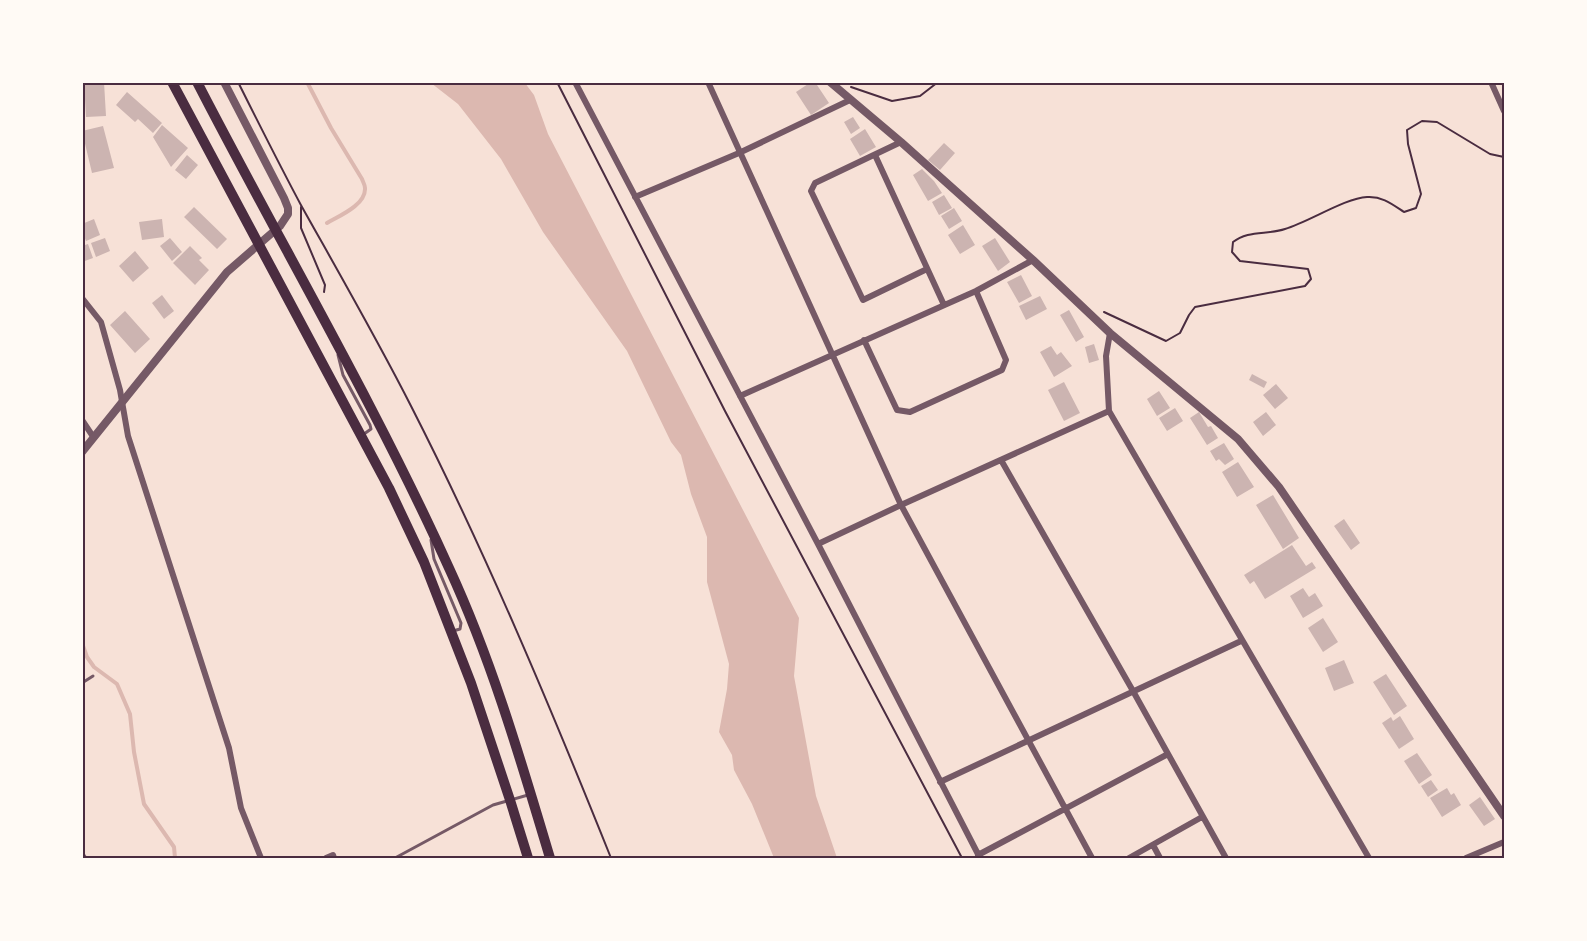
<svg xmlns="http://www.w3.org/2000/svg" width="1587" height="941" font-family="'Archivo Narrow',sans-serif">
	<rect width="100%" height="100%" fill="#f7e1d7"/>
	<!-- water -->
	<path fill="#dcb8b0" d="M431,83H525L534,95L548,134L799,618L794,676L816,796L837,858H774L752,804L734,770L732,755L719,732L727,689L729,664L707,582V537L691,494L681,455L671,442L627,351L543,232L501,159L458,104Z"/>
	<g fill="none" stroke-linecap="round" stroke-linejoin="round">
		<!-- stream -->
		<path stroke="#dcb8b0" stroke-width="4" d="M307,82L331,128L362,179C363,182 365,185 365,188C366,205 339,216 327,223
			M82,643L87,657L94,667L117,684L130,714L134,752L144,804L174,847L175,858"/>
	</g>
	<!-- building -->
	<path fill="#ccb4b1" d="M84,82H104L106,116L86,117Z
		M811,82H815L829,103L811,115L796,92Z
		M127,92L162,123L153,133L138,119L135,122L116,105Z
		M853,117L860,128L851,134L844,122Z
		M162,125L188,148L171,167L153,137Z
		M103,126L114,168L92,173L82,131Z
		M865,129L876,147L860,156L850,139Z
		M944,143L955,153L940,170L928,160Z
		M187,155L198,165L186,179L175,170Z
		M922,169L934,181L942,193L928,201L913,175Z
		M944,195L952,208L939,215L932,202Z
		M194,207L227,239L217,249L184,217Z
		M954,208L962,221L949,229L941,216Z
		M94,219L100,235L86,241L82,231V224Z
		M162,219L164,237L142,240L139,222Z
		M963,225L975,245L960,254L948,235Z
		M105,238L110,251L96,257L91,243Z
		M170,238L182,252L172,261L160,246Z
		M995,238L1010,262L998,271L982,246Z
		M88,244L93,258L82,262V246Z
		M190,246L202,258L199,260L209,270L195,285L173,263Z
		M135,251L149,268L133,282L119,266Z
		M1021,275L1032,296L1019,303L1007,282Z
		M162,295L174,311L164,319L152,303Z
		M1040,296L1047,309L1026,320L1019,306Z
		M1069,310L1084,337L1076,342L1060,315Z
		M125,311L150,339L135,353L110,325Z
		M1094,344L1099,360L1089,363L1085,347Z
		M1051,346L1057,355L1061,352L1072,366L1054,377L1040,352Z
		M1252,374L1267,382L1264,388L1249,380Z
		M1064,382L1080,413L1064,421L1048,390Z
		M1276,384L1288,398L1275,409L1263,395Z
		M1159,391L1170,408L1157,416L1147,399Z
		M1175,408L1183,421L1167,431L1159,418Z
		M1199,412L1208,427L1211,426L1218,438L1207,445L1190,418Z
		M1266,412L1276,425L1263,436L1253,422Z
		M1224,443L1234,459L1225,465L1219,459L1216,461L1210,451Z
		M1238,462L1254,487L1237,497L1222,472Z
		M1273,495L1299,538L1283,549L1256,505Z
		M1344,519L1360,543L1351,550L1334,526Z
		M1292,545L1306,566L1312,562L1316,568L1265,599L1254,581L1250,584L1244,575Z
		M1303,588L1309,597L1315,593L1323,606L1303,618L1290,596Z
		M1323,618L1338,642L1323,652L1308,628Z
		M1344,660L1354,683L1334,691L1325,668Z
		M1386,674L1407,706L1394,715L1373,682Z
		M1400,716L1414,739L1399,749L1382,723L1391,717L1393,721Z
		M1417,753L1432,775L1419,784L1404,761Z
		M1431,780L1438,790L1428,797L1421,786Z
		M1447,788L1451,795L1454,793L1461,805L1442,817L1430,798Z
		M1480,797L1495,819L1484,826L1469,805Z"/>
	<g fill="none" stroke-linecap="round" stroke-linejoin="round">
		<!-- path -->
		<path stroke="#4a2c40" stroke-width="2" d="M238,82C259,124 280,166 302,207C339,273 377,339 411,406C486,553 550,706 611,858
			M557,82L725,411L962,858
			M851,87L892,101L920,96L938,82
			M301,207V228L325,285L324,292
			M1104,312L1166,341L1180,333L1189,315L1195,307L1305,286L1311,279L1308,269L1240,261L1232,252L1233,242C1248,230 1267,235 1285,229C1309,222 1345,198 1367,197C1382,196 1392,204 1404,212L1416,208L1421,194L1408,144L1407,130L1422,121L1437,122L1490,154L1504,157"/>
		<!-- service -->
		<path stroke="#755966" stroke-width="3" d="M338,355L343,375L370,425L371,429L364,434
			M431,540L434,559L461,623L460,629L453,631
			M82,683L93,676
			M395,858L493,805L528,795"/>
		<!-- minor -->
		<path stroke="#755966" stroke-width="6" d="M575,82L818,544L980,858
			M708,82L901,505L1092,858
			M1491,82L1504,111
			M901,142L815,183L811,191L863,300L927,269
			M875,155L944,305
			M635,197L739,153L850,100
			M82,298L101,322L120,390L128,436L229,748L241,808L261,858
			M1110,333L1106,356L1109,411L1369,858
			M864,340L897,410L910,412L1002,370L1006,360L976,291
			M740,396L976,291L1033,260
			M82,420L94,438
			M1001,460L1133,691L1226,858
			M818,544L901,505L1109,411
			M940,782L1241,641
			M1153,845L1160,858
			M82,855L84,858
			M978,855L1168,754
			M326,858L333,855L334,858
			M1129,858L1202,817
			M1466,858L1504,842"/>
		<!-- tertiary -->
		<path stroke="#755966" stroke-width="8" d="M830,82L901,142L1033,260L1110,333L1238,439L1279,487L1504,816
			M82,452L227,272L280,226L288,214V208L284,198L224,82"/>
		<!-- trunk -->
		<path stroke="#4a2c40" stroke-width="10" d="M172,82L389,488L424,562L471,683L510,800L528,858
			M197,82C281,245 374,402 449,568C492,661 521,761 550,858"/>
	</g>
	<!-- border -->
	<rect width="1587" height="941" fill="none" stroke="#fffaf5" stroke-width="168"/>
	<rect x="84" y="84" width="1419" height="773" fill="none" stroke="#4a2c40" stroke-width="2"/>
</svg>
